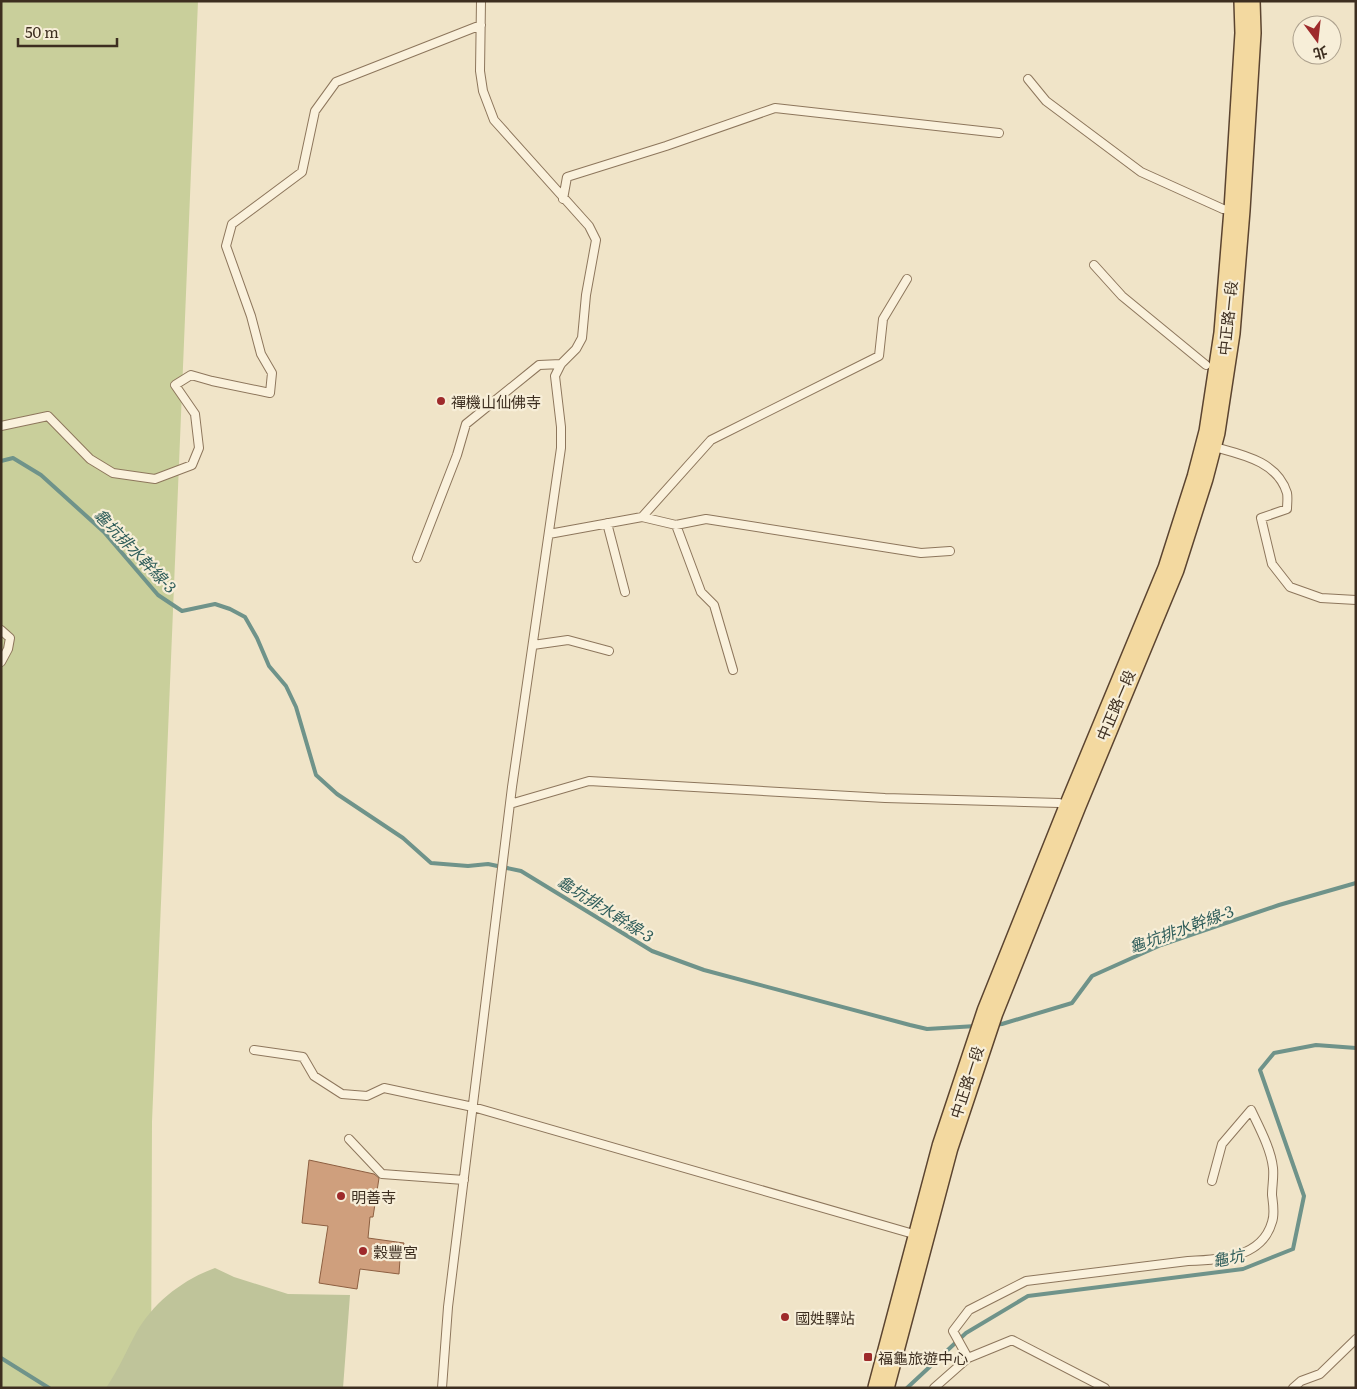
<svg xmlns="http://www.w3.org/2000/svg" width="1357" height="1389" font-family="Literata,'Noto Sans TC',serif">
	<rect width="100%" height="100%" fill="#f0e4c8"/>
	<!-- green -->
	<path fill="#c9cf9b" d="M1,1H198L152,1122L151,1388H1Z"/>
	<!-- cemetery -->
	<path fill="#bfc49a" d="M215,1268L234,1277L288,1294L350,1295L343,1388H106C118,1370 126,1352 136,1333C153,1303 182,1280 215,1268Z"/>
	<g fill="none" stroke-linecap="round" stroke-linejoin="round">
		<!-- stream -->
		<path stroke="#6f938a" stroke-width="4" d="M1,461L13,458L41,475L104,532L158,595L182,611L215,604L230,609L245,617L257,638L269,666L286,686L296,707L316,775L337,794L403,838L431,863L468,866L488,864L521,871L652,951L704,970L910,1025L927,1029L976,1026
			M995,1025L1002,1024L1072,1003L1092,976L1161,945L1279,905L1356,883
			M1,1358L49,1388
			M907,1388L966,1333L1028,1296L1243,1269L1293,1249L1304,1196L1260,1070L1274,1053L1316,1045L1356,1048"/>
	</g>
	<!-- building -->
	<path fill="#cf9f7d" stroke="#8d5f41" d="M309,1160L374,1174L379,1178L373,1217H370L368,1238L404,1243L400,1259L399,1274L360,1269L357,1289L319,1283L328,1226L302,1223Z"/>
	<g fill="none" stroke-linecap="round" stroke-linejoin="round">
		<defs>
			<path id="lane" d="M1028,79L1046,101L1141,172L1223,209L1233,210
				M563,199L567,177L666,146L775,108L999,133
				M1094,265L1122,296L1206,365
				M1,426L48,416L90,459L113,473L155,479L192,465L199,448L195,414L175,385L191,375L212,381L270,393L272,373L261,354L251,316L226,246L232,224L302,172L315,111L336,82L481,25
				M1211,446C1239,454 1277,460 1287,493C1288,498 1287,504 1287,509L1261,518L1272,564L1290,587L1321,598L1356,600
				M642,517L676,525L706,519L921,553L950,551
				M607,523L625,592
				M676,525L701,592L714,605L733,670
				M549,534L642,517L711,440L879,356L883,319L907,279
				M417,558L457,455L466,424L539,365L561,364
				M1,630L10,638L8,649L1,662
				M533,645L568,640L609,651
				M510,804L589,781L885,798L1059,803L1068,807
				M254,1050L303,1057L314,1076L342,1094L367,1096L384,1088L473,1107L917,1235
				M349,1139L382,1174L464,1180
				M968,1358L953,1331L969,1310L1026,1281L1188,1261C1220,1260 1262,1258 1272,1222C1275,1214 1273,1203 1272,1195C1272,1186 1274,1177 1273,1168C1271,1149 1259,1127 1251,1110L1222,1144L1212,1181
				M442,1388L448,1307L512,787L561,448V427L555,376L561,364L576,349L582,338L586,295L596,240L589,226L494,120L483,91L480,71L481,1
				M934,1388L968,1358L1012,1340L1105,1388
				M1293,1388L1301,1381L1320,1374L1356,1339"/>
			<path id="primary" d="M881,1388L945,1147L990,1012L1073,805L1171,569L1200,478L1212,432L1227,333L1237,210L1248,33L1247,1"/>
		</defs>
		<!-- lane casing -->
		<use href="#lane" stroke="#8d765c" stroke-width="10"/>
		<!-- primary casing -->
		<use href="#primary" stroke="#5b4430" stroke-width="28"/>
		<!-- lane -->
		<use href="#lane" stroke="#faf1dc" stroke-width="8"/>
		<!-- primary -->
		<use href="#primary" stroke="#f3d9a0" stroke-width="25"/>
	</g>
	<!-- markers -->
	<g fill="#9e2a2b" stroke="#f7eed8" stroke-width="2">
		<circle cx="441" cy="401" r="5"/>
		<circle cx="341" cy="1196" r="5"/>
		<circle cx="363" cy="1251" r="5"/>
		<circle cx="785" cy="1317" r="5"/>
		<rect x="863" y="1352" width="10" height="10" rx="2.5"/>
	</g>
	<g text-anchor="middle" dominant-baseline="central" stroke-width="4.5" stroke-linejoin="round" paint-order="stroke">
		<!-- street labels -->
		<g font-size="15" fill="#3d2e20" stroke="#f7eed8">
			<text transform="translate(1227 318) rotate(-84)">中正路一段</text>
			<text transform="translate(1115 705) rotate(-67)">中正路一段</text>
			<text transform="translate(966 1082) rotate(-72)">中正路一段</text>
		</g>
		<!-- poi labels -->
		<g font-size="15" fill="#3d2e20" stroke="#f7eed8" text-anchor="start">
			<text x="451" y="401">禪機山仙佛寺</text>
			<text x="351" y="1196">明善寺</text>
			<text x="373" y="1251">穀豐宮</text>
			<text x="795" y="1317">國姓驛站</text>
			<text x="878" y="1357">福龜旅遊中心</text>
		</g>
		<!-- water labels -->
		<g font-size="16" font-style="italic" fill="#2f5d5a" stroke="#f7eed8">
			<text transform="translate(136 550) rotate(46)">龜坑排水幹線-3</text>
			<text transform="translate(606 908) rotate(32)">龜坑排水幹線-3</text>
			<text transform="translate(1181 928) rotate(-20)">龜坑排水幹線-3</text>
			<text transform="translate(1228 1257) rotate(-11)">龜坑</text>
		</g>
	</g>
	<!-- border -->
	<rect width="1357" height="1389" fill="none" stroke="#3d2e20" stroke-width="5"/>
	<!-- north arrow -->
	<g transform="translate(1317 40) rotate(165)"><circle r="24" fill="#f7eed8" stroke="#ada18e"/>
	<path d="M0-4L9 19L0 12L-9 19Z" fill="#9e2a2b"/>
	<text y="-8" font-size="14" font-weight="bold" text-anchor="middle" fill="#3d2e20">北</text>
	</g>
	<!-- scale -->
	<path d="M18 38v8h99v-8" fill="none" stroke="#3d2e20" stroke-width="2.5"/>
	<text x="25" y="38" font-size="15" fill="#3d2e20" stroke="#f7eed8" stroke-width="4" paint-order="stroke">50 m</text>
</svg>
